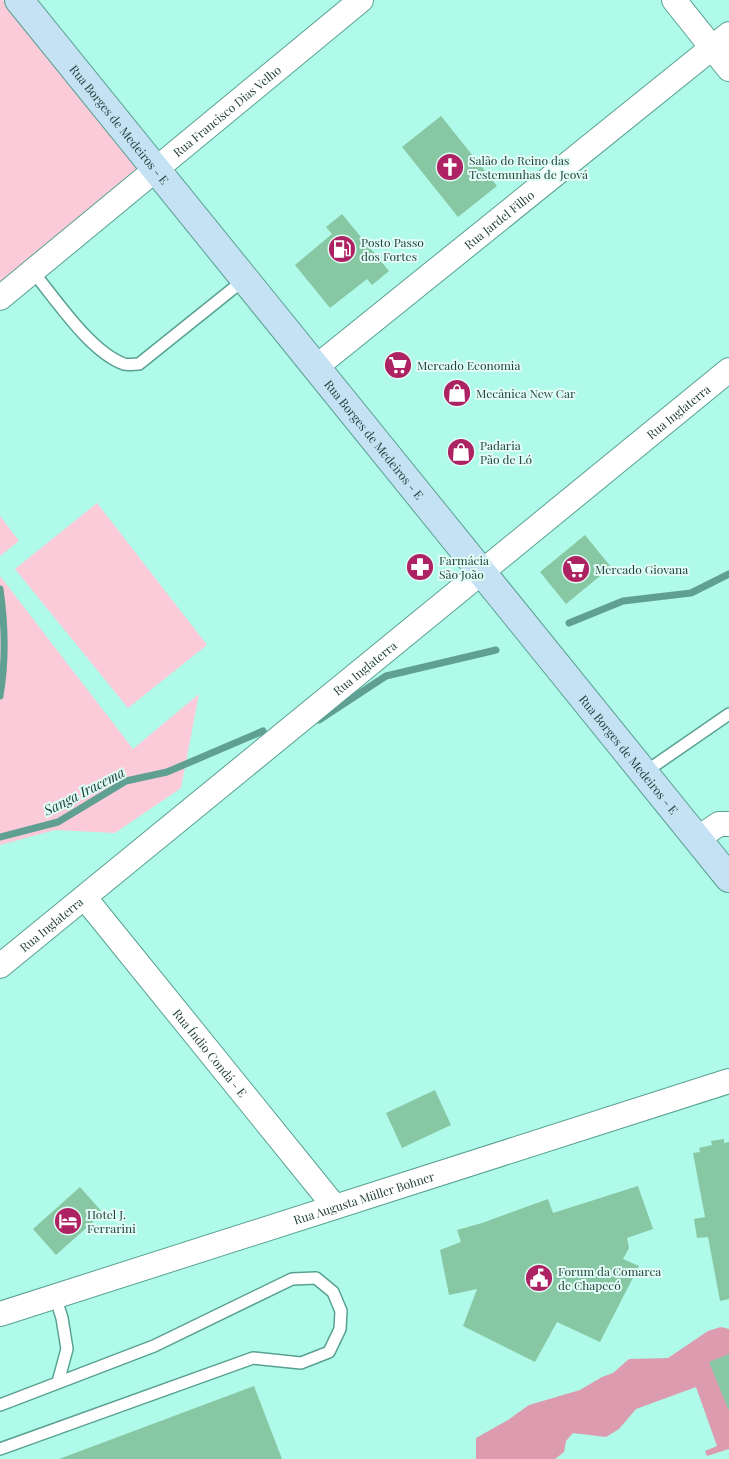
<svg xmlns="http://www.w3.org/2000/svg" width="729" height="1459" font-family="'Playfair Display',serif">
	<rect width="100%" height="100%" fill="#b0fae9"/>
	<!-- green -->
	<path fill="#fccbd9" d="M0,0H3L140,168L0,282Z
		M97,503L207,645L128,708L15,569Z
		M0,516L19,541L0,556Z
		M0,576L133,749L199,694L181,788L115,833L55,830L0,845Z"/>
	<!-- forest -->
	<path fill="#dd9bb0" d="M721,1327L729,1329V1449L707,1456L705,1451L717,1446L696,1387L636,1409L619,1429L606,1437L573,1433L566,1441L564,1452L555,1459H476V1438L508,1420L529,1405L580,1390L602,1377L613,1373L629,1359L668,1358L708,1331Z"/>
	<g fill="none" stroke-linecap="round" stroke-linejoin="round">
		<!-- stream -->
		<path stroke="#60a093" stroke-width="7" d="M0,589C5,624 6,661 0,696
			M569,623L623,601L691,593L729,574
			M319,720L386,676L496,650
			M0,837L58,822L126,781L167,772L263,731"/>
	</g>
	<!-- building -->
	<path fill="#88c7a3" d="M441,116L497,186L458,217L402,147Z
		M342,214L389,271L372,285L367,279L330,308L295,265L332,234L326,227Z
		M585,535L611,567L566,604L540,572Z
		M435,1090L451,1125L402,1148L386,1113Z
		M724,1139V1143L729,1142V1299L720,1301L708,1237L697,1238L694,1219L705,1217L693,1153L700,1152L699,1148L712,1145L711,1141Z
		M638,1186L653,1229L627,1238L629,1248L623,1259L639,1266L600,1342L557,1322L535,1362L463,1326L477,1289L449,1295L440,1250L461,1242L457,1230L482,1223L548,1199L553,1213Z
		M80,1187L103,1213L56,1255L33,1229Z
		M729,1354V1411L709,1362Z
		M254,1386L282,1459H59Z"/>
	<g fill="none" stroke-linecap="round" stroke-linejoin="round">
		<defs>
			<path id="lane" d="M33,272C56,299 90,352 124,364C128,365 134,364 139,364L245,279
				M645,772L729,714
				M55,1296L62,1318L67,1349L58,1382
				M0,1405L154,1346L292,1279L316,1278L333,1292L341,1311L340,1329L329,1352L301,1363L253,1358L0,1449"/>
			<g id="street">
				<path d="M674,0L729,69"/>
				<path id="s1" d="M0,298L361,0"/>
				<path id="s2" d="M316,367L729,34"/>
				<path d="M698,838L719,824H729"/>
				<path id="s3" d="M85,898L335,1207"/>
				<path id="s4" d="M0,966L729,370"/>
				<path id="s5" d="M0,1314L729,1081"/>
			</g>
			<g id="secondary">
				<path id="s6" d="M19,0L729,878"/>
			</g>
		</defs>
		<!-- lane casing -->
		<use href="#lane" stroke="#59a192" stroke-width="14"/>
		<!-- street casing -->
		<use href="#street" stroke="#59a192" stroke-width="26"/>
		<!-- secondary casing -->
		<use href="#secondary" stroke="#59a192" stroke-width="30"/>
		<!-- lane -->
		<use href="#lane" stroke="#fff" stroke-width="11"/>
		<!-- street -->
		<use href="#street" stroke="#fff" stroke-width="24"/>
		<!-- secondary -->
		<use href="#secondary" stroke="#c5e2f4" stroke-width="28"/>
	</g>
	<!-- icons -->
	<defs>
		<symbol id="church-disc" viewBox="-11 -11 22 22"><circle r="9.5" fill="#ad2262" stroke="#e1fdf6"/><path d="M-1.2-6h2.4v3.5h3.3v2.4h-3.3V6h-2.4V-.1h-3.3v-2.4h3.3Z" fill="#fff"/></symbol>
		<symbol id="fuel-disc" viewBox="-11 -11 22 22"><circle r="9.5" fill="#ad2262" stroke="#e1fdf6"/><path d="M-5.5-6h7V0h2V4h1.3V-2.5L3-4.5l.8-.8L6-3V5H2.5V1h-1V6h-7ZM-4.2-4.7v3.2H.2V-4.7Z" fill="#fff"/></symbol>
		<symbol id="supermarket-disc" viewBox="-11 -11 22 22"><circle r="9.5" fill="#ad2262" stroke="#e1fdf6"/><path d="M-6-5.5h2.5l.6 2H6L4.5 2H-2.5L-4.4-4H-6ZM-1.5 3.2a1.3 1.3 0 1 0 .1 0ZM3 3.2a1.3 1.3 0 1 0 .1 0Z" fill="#fff"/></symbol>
		<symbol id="shop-disc" viewBox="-11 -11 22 22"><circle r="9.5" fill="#ad2262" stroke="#e1fdf6"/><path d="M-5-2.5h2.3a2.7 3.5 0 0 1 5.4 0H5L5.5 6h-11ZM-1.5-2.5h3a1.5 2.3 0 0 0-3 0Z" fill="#fff"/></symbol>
		<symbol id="pharmacy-disc" viewBox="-11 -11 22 22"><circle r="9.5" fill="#ad2262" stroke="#e1fdf6"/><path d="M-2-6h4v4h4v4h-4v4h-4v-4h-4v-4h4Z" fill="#fff"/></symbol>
		<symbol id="hotel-disc" viewBox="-11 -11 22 22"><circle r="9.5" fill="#ad2262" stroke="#e1fdf6"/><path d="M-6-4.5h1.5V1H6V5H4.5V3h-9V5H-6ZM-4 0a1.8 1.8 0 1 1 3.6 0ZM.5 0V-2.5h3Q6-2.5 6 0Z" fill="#fff"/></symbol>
		<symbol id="civic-disc" viewBox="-11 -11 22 22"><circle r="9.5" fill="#ad2262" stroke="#e1fdf6"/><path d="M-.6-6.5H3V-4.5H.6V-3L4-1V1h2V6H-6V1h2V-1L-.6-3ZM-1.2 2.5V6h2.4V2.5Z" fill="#fff"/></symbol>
	</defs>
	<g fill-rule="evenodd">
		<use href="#church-disc" x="434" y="151" width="32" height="32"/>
		<use href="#fuel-disc" x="326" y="233" width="32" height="32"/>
		<use href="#supermarket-disc" x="382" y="349" width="32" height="32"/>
		<use href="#shop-disc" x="441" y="377" width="32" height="32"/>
		<use href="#shop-disc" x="445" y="436" width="32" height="32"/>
		<use href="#pharmacy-disc" x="404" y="551" width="32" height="32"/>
		<use href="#supermarket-disc" x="560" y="553" width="32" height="32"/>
		<use href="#hotel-disc" x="52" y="1205" width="32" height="32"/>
		<use href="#civic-disc" x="523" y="1262" width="32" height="32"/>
	</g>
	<g text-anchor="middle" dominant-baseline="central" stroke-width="4" stroke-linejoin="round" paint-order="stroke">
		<!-- street labels -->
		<g font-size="12" fill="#24423c" stroke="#e1fdf6">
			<text stroke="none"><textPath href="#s1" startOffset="294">Rua Francisco Dias Velho</textPath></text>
			<text stroke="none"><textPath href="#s6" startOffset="160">Rua Borges de Medeiros - E</textPath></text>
			<text stroke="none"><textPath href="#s2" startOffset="235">Rua Jardel Filho</textPath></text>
			<text stroke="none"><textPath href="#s4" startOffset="876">Rua Inglaterra</textPath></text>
			<text stroke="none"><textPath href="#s6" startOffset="565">Rua Borges de Medeiros - E</textPath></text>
			<text stroke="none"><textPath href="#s4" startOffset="471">Rua Inglaterra</textPath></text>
			<text stroke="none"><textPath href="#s6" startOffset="970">Rua Borges de Medeiros - E</textPath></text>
			<text stroke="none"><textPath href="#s4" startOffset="66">Rua Inglaterra</textPath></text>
			<text stroke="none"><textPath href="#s3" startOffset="199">Rua Índio Condá - E</textPath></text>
			<text stroke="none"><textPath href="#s5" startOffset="382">Rua Augusta Müller Bohner</textPath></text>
		</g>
		<!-- poi labels -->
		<g font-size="12" fill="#24423c" stroke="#e1fdf6" text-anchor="start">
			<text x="469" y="160">Salão do Reino das<tspan x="469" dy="14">Testemunhas de Jeová</tspan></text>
			<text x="361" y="242">Posto Passo<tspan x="361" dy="14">dos Fortes</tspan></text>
			<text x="417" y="365">Mercado Economia</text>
			<text x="476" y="393">Mecânica New Car</text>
			<text x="480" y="445">Padaria<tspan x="480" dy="14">Pão de Ló</tspan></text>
			<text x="439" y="560">Farmácia<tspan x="439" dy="14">São João</tspan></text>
			<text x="595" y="569">Mercado Giovana</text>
			<text x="87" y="1214">Hotel J.<tspan x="87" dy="14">Ferrarini</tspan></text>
			<text x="558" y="1271">Forum da Comarca<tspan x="558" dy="14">de Chapecó</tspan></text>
		</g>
		<!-- water labels -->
		<g font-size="14" font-style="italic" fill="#1f443c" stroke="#e1fdf6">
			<text transform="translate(84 791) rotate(-27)">Sanga Iracema</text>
		</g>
	</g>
</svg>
